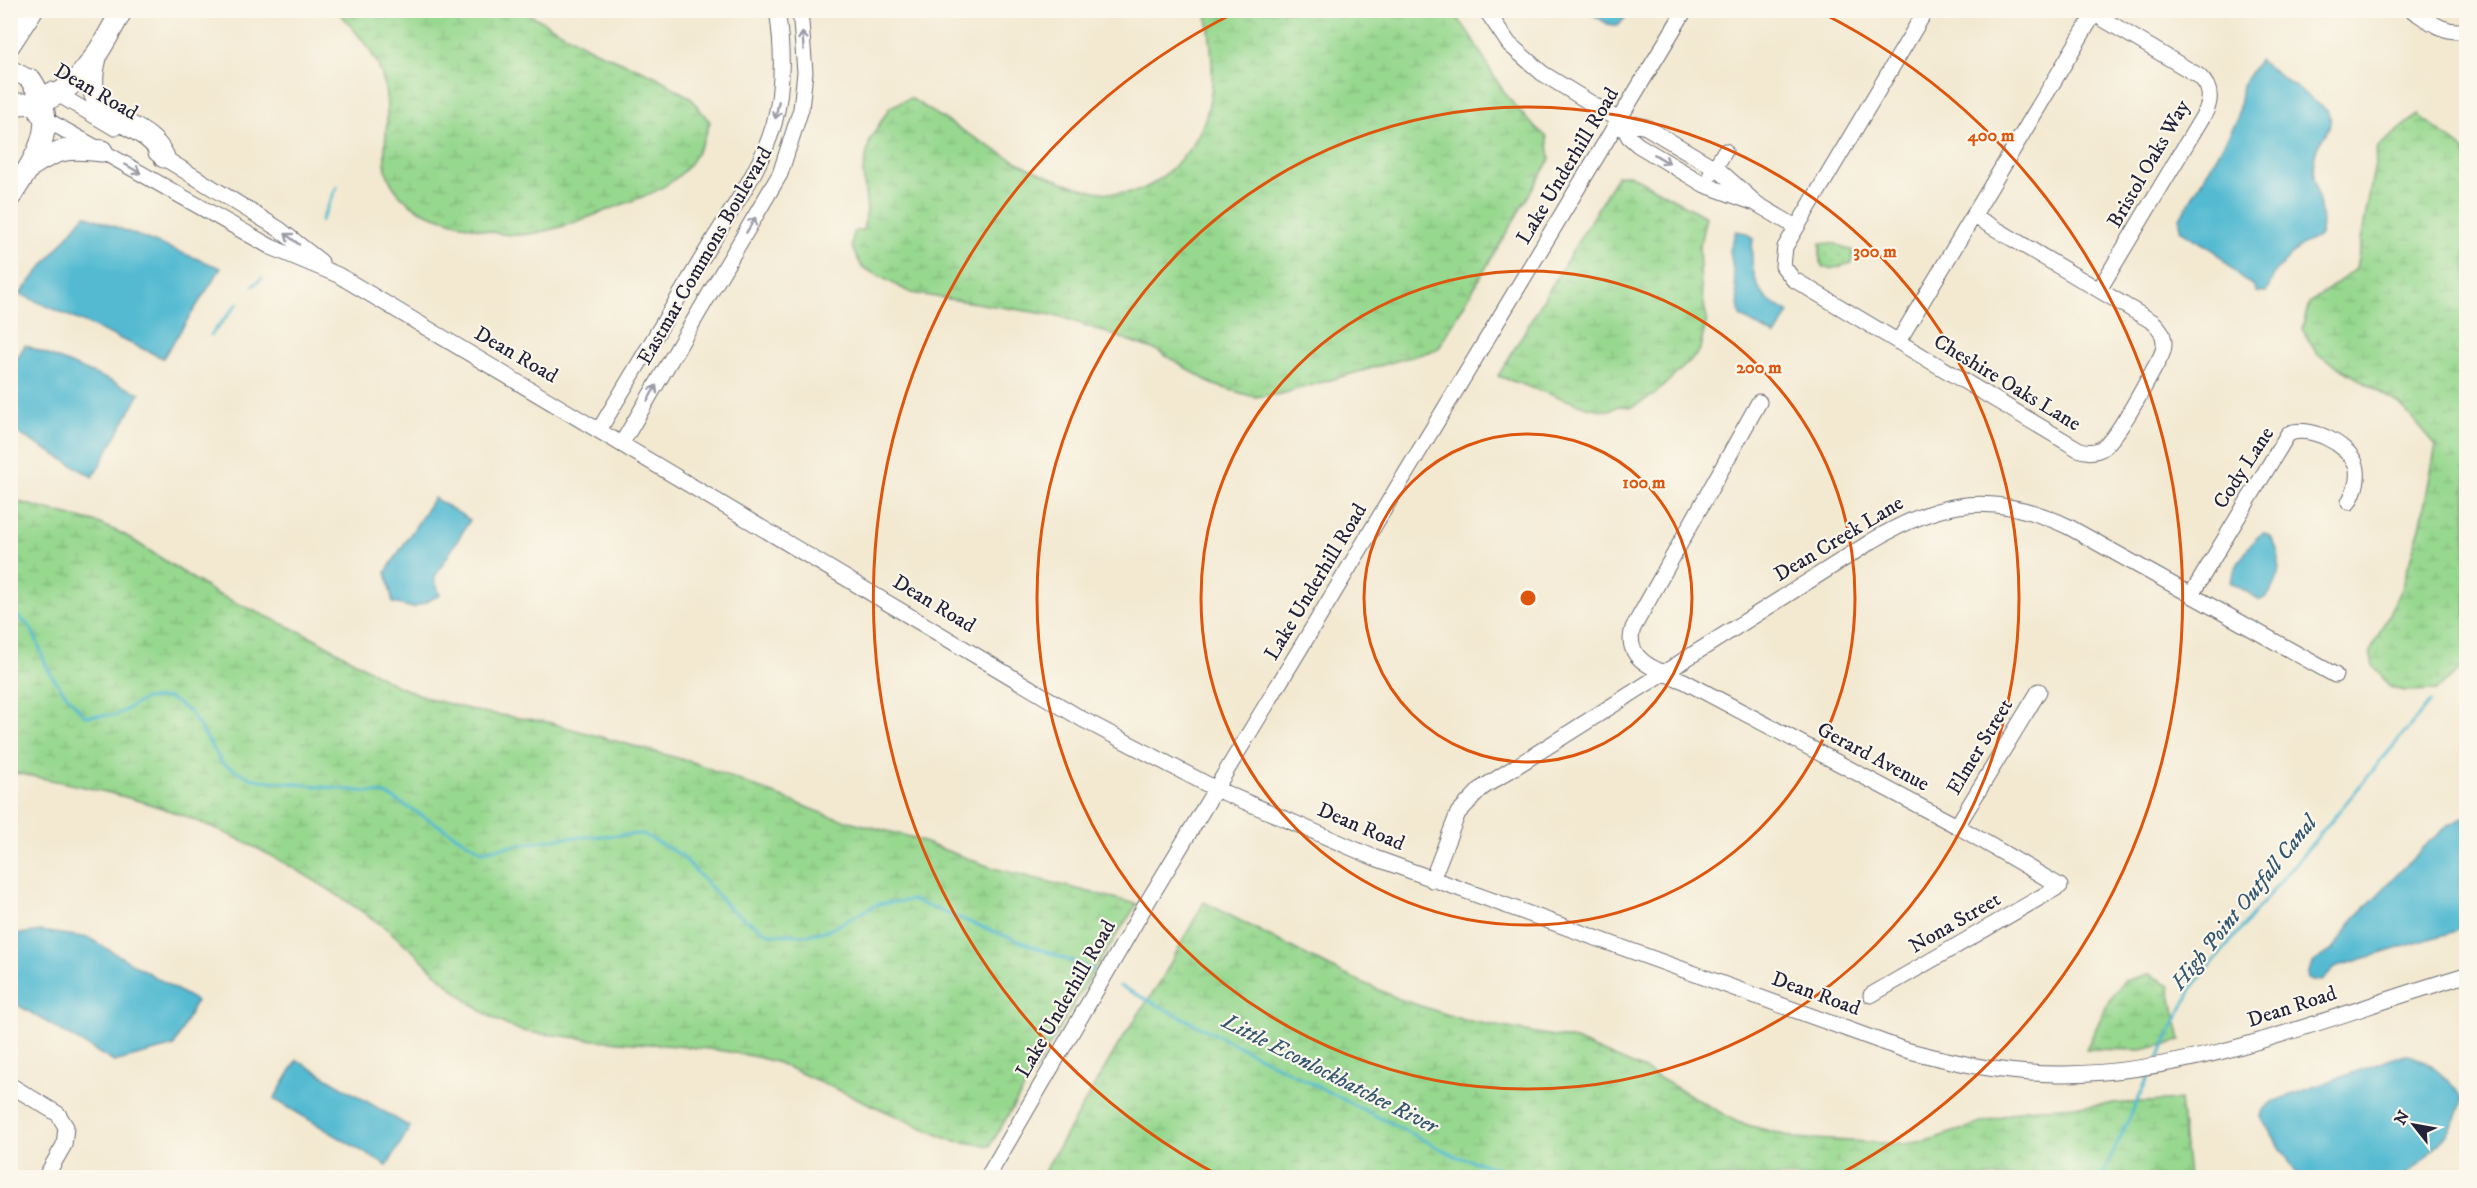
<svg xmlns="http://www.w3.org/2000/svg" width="2477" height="1188" font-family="'IM FELL DW Pica',serif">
	<defs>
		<pattern id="wetland-marsh" width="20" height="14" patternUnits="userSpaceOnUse" patternTransform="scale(1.5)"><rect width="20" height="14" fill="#97d88f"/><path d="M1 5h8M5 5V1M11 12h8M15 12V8" fill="none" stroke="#82b97c"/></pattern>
		<pattern id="park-dots" width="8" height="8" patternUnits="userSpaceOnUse" patternTransform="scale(1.5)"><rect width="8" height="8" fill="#97d88f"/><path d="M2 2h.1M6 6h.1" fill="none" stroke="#82b97c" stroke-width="1.8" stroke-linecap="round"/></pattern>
	</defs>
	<rect width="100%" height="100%" fill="#fbf7ec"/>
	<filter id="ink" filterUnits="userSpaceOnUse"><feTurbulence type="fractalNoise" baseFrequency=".0167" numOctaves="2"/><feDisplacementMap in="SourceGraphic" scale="12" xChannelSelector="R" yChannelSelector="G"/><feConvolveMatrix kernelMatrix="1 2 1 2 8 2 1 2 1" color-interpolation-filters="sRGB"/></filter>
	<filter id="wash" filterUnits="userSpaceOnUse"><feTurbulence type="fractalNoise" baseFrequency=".008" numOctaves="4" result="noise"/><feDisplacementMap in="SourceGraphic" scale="24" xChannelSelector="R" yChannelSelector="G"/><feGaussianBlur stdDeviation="1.35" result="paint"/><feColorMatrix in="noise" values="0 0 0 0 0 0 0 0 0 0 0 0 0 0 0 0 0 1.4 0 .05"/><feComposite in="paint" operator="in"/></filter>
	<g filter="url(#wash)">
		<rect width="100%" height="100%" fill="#f3e9d1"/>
		<!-- wetland -->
		<path fill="url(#wetland-marsh)" stroke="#5c7d65" stroke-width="1.5" d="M338,11H524L593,50L655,76L691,98L710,122C689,188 656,191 597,214C572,224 541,235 514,235C495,235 440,219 422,211C409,205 393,191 388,176C382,160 386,140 387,122C389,67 372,51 338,11Z
			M1206,11H1451C1475,35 1485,66 1505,93C1517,110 1531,124 1547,137L1550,159L1438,349L1281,394L1254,397L1214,385L1158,351L1059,316L911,293L862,267L852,247L853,232L863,230L867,211L863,172L870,139L890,107L910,98C964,130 1079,213 1143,189C1159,182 1170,170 1182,158C1220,116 1215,62 1206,11Z
			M2418,115L2466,151V665L2436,690L2405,691L2390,687L2373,665L2370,652L2401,589L2420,528L2436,446L2400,404L2317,354L2302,329L2309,303L2356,269L2378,147Z
			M1629,174L1706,217L1699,248L1701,289L1707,319L1699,352L1654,395L1632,407L1618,406L1610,411L1590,408L1498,376L1617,176Z
			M11,500L98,523L125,535L215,593L314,638L395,685L434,700L480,712L547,722L695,763L829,816L910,837L993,868L1137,904L1094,970L990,1146L950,1140L776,1062C710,1043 638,1046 570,1037C553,1034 532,1035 516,1029C460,1008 427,957 380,924C314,877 242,835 165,809C115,792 62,782 11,772Z
			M1204,902L1339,972L1399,999L1464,1020L1575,1040L1647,1071L1737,1122L1795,1138L1904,1144L1926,1141L2025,1109L2180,1100L2188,1177H1041L1120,1042L1160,982Z
			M2149,974L2169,985L2181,1041L2141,1050L2086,1049L2109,1001L2124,981Z"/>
		<!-- park -->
		<path fill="url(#park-dots)" stroke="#5c7d65" stroke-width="1.5" d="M1820,243L1836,244L1853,251L1852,263L1830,269L1823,267L1820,262Z"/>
		<!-- water -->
		<path fill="#53bad1" stroke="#3a6e86" stroke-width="1.5" d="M1587,11H1631L1618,26L1608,24Z
			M2259,60L2329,112C2335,128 2320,138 2316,151C2306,180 2328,209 2320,236L2301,245L2276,271L2266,293L2256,292L2253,285L2243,280L2215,251L2180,230V218L2237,121L2242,85Z
			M85,215L221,268L163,358L20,294Z
			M1736,231L1746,233L1753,239C1750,260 1752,286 1769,301C1775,306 1783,308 1789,313L1775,336L1740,316L1730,250Z
			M25,345L140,393L93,477L11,429V369Z
			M434,498L470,520L434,578L440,595L413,608L393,603L386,572Z
			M2264,533C2286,543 2283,592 2260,600L2230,582C2234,569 2251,538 2264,533Z
			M2466,816V928L2342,965L2335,968L2322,981L2308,979L2307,974L2314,962L2332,950L2355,918L2430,841L2449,825Z
			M41,931L89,938L196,1001L174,1046L114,1062L11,1001V932L20,934Z
			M2405,1054C2420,1053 2456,1084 2461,1099C2461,1126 2424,1162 2403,1177H2299L2261,1117L2263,1110L2272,1102Z
			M297,1060L410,1127L387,1166L274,1099Z"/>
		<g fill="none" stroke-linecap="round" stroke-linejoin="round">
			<!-- stream -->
			<path stroke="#53bad1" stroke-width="3" d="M321,221L337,187
				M253,286L262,278
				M211,335L238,303
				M10,612C43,628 35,651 52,676C61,690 74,703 85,716L117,715L144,699L169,698L190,712L223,764L253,779L386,794L482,851L561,838L643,834L682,856L731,910L769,934L808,935L829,930L878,904L912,900L1094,970
				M1120,986L1455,1156L1530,1178
				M2158,1059L2191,989L2430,702
				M2101,1178L2152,1070"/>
		</g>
	</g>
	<g filter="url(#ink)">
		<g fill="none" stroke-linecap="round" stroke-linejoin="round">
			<defs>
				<path id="minor" d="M1486,10L1509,44L1542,73L1620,121L1646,127L1720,171L1757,204L1796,227
					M1926,10L1785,247L1783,266L1793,279L2078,449C2085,452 2093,453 2101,449C2117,441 2149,377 2160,358C2167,345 2165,332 2153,322L1974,216
					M2088,10L2199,76C2210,86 2212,97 2206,111L2099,290
					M2412,10C2429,21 2445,35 2466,30
					M51,90L115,128
					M38,115L271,247L338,275L1082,719L1216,789L1375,858L1902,1049C1955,1063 2010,1075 2065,1074C2205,1072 2334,1014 2466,975
					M1620,121L1629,137L1638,145L1705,185L1752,202
					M156,153L279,229L321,262
					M1711,174L1725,151
					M1898,342L2094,14
					M1759,402L1633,628C1622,661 1661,672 1684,681L1957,826L2060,886L1871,995
					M599,430C636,368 673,307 710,245C734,206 761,169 774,124C784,86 783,49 777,10
					M622,443L780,174L801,109L805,72L800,10
					M2191,595L2288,434C2308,424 2349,444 2356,465C2360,478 2355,491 2349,502
					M1957,826L2039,691
					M1432,880L1458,813L1482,788L1872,541C1942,499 1994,491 2069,527L2335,675
					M10,1085L58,1114L66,1127L64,1145L45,1178
					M987,1178L1148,901L1685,10"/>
				<path id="major" d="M10,69L31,80"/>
				<path id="highway" d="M10,44L32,10
					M96,58C77,129 143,113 164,157
					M20,104C74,104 99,52 122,10
					M31,166C58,148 70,147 102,151
					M10,197C37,156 61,125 31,80"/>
			</defs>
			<!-- minor casing -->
			<use href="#minor" stroke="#6b6870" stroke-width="17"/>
			<!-- major casing -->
			<use href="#major" stroke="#6b6870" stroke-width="20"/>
			<!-- highway casing -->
			<use href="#highway" stroke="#6b6870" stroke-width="23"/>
			<!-- minor -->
			<use href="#minor" stroke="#fff" stroke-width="15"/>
			<!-- major -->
			<use href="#major" stroke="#fff" stroke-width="18"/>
			<!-- highway -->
			<use href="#highway" stroke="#fff" stroke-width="21"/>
		</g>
		<!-- one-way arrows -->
		<defs><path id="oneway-shaft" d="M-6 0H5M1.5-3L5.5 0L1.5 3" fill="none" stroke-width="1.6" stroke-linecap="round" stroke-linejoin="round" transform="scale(1.5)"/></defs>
		<g stroke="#9c9ca7">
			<use href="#oneway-shaft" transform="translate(803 41) rotate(-94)"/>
			<use href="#oneway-shaft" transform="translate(777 110) rotate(101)"/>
			<use href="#oneway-shaft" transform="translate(1662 159) rotate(31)"/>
			<use href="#oneway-shaft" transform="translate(133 169) rotate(30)"/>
			<use href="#oneway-shaft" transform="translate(751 225) rotate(-59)"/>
			<use href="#oneway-shaft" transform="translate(292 239) rotate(-142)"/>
			<use href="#oneway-shaft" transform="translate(652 393) rotate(-60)"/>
		</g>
	</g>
	<!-- distance rings -->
	<g fill="none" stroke="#de560e" stroke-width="3">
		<circle cx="1528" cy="598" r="164"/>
		<circle cx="1528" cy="598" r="327"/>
		<circle cx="1528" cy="598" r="491"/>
		<path d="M1220 1176A655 655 0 0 1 1236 12M1820 12A655 655 0 0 1 1836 1176"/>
	</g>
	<g text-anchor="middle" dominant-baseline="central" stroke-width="4.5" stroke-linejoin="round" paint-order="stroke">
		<!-- street labels -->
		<g font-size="21" fill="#22223b" stroke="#fbf7ec">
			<text transform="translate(96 92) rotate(30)">Dean Road</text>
			<text transform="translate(2149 164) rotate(-60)">Bristol Oaks Way</text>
			<text transform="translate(1568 166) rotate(-59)">Lake Underhill Road</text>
			<text transform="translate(705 256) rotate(-60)">Eastmar Commons Boulevard</text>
			<text transform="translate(516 355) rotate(30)">Dean Road</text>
			<text transform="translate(2007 383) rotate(31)">Cheshire Oaks Lane</text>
			<text transform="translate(2244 468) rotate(-57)">Cody Lane</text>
			<text transform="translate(1839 539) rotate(-31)">Dean Creek Lane</text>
			<text transform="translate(1316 582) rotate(-59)">Lake Underhill Road</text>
			<text transform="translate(934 604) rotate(31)">Dean Road</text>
			<text transform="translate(1980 747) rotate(-59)">Elmer Street</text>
			<text transform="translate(1873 757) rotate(28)">Gerard Avenue</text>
			<text transform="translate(1361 827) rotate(23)">Dean Road</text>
			<text transform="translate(1955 923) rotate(-30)">Nona Street</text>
			<text transform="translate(1816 994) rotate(20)">Dean Road</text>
			<text transform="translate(1066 999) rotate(-60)">Lake Underhill Road</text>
			<text transform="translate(2292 1007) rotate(-18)">Dean Road</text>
		</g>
		<!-- water labels -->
		<g font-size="22" font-style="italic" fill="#335770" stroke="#fbf7ec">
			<text transform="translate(2244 903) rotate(-51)">High Point Outfall Canal</text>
			<text transform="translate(1330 1074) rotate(27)">Little Econlockhatchee River</text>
		</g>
	</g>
	<circle cx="1528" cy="598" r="9" fill="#de560e" stroke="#fbf7ec" stroke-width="3"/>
	<g font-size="18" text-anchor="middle" font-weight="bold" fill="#de560e" stroke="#fbf7ec" stroke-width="4.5" stroke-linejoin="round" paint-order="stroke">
		<text x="1991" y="141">400 m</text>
		<text x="1875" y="257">300 m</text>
		<text x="1759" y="373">200 m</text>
		<text x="1644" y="488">100 m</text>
	</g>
	<!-- margin -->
	<rect width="2477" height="1188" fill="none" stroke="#fbf7ec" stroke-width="36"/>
	<!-- north arrow -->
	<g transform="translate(2414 1125) rotate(301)" stroke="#fbf7ec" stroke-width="4.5" paint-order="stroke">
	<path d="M0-4.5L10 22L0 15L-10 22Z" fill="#22223b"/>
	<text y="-9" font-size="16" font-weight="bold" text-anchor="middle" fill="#22223b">N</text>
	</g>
</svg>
